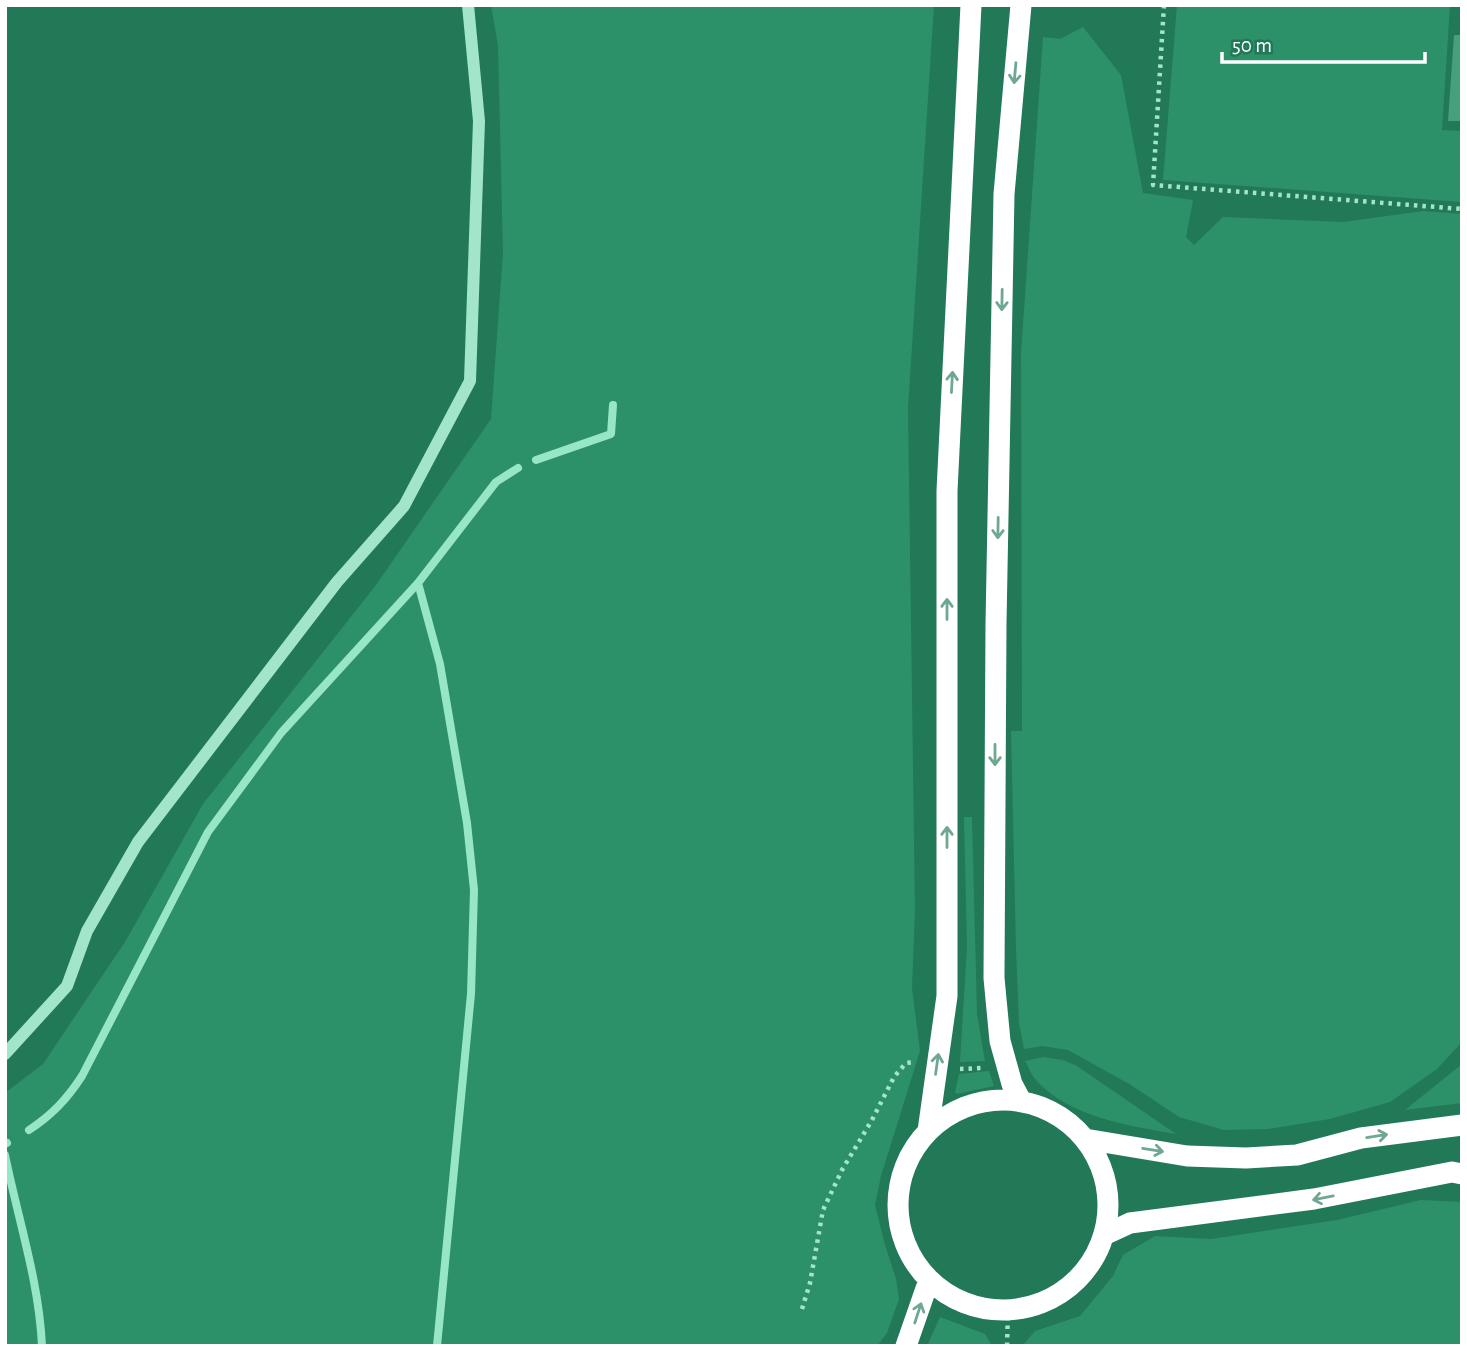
<svg xmlns="http://www.w3.org/2000/svg" width="1467" height="1351" font-family="'Alegreya Sans',sans-serif">
	<rect width="100%" height="100%" fill="#227957"/>
	<!-- green -->
	<path fill="#2c9168" d="M491,5H934L908,408L915,911L912,988L920,1051L881,1176L875,1205L885,1245L896,1279L899,1299L887,1333L877,1346H5V1093L43,1064L125,942L203,804L376,585L491,419L503,253L498,46Z
		M1177,5H1450L1442,130L1462,131V202L1163,180Z
		M1083,27L1121,75L1143,193L1193,200L1186,237L1194,245L1223,217L1343,222L1423,211L1462,214V1042L1437,1069L1390,1102L1330,1119L1268,1129L1224,1130L1179,1117L1131,1085L1068,1050L1042,1046L1024,1049L1019,1023L1016,949L1011,731H1022L1021,353L1043,37L1060,39Z
		M964,817H972L977,1014L985,1061L960,1062L967,947Z
		M1043,1057L1063,1060L1077,1066L1176,1134C1131,1126 1068,1117 1036,1080C1031,1075 1029,1067 1025,1061Z
		M1462,1064V1103L1405,1110Z
		M989,1071L994,1086L957,1094L955,1092L959,1074Z
		M1421,1200L1462,1202V1343L1458,1346H1022L1035,1331L1080,1316L1113,1276L1123,1255L1155,1236L1211,1239L1337,1220Z
		M940,1317L985,1334L992,1346H927Z"/>
	<g fill="none" stroke-linecap="round" stroke-linejoin="round">
		<!-- stream -->
		<path stroke="#97e6c5" stroke-width="8" d="M536,460L611,434L613,405
			M418,583L440,664L467,823L474,890L471,994L437,1346
			M29,1130C52,1115 67,1099 82,1076L208,832L281,733L418,583L496,482L518,468
			M5,1144L7,1143
			M5,1155C18,1219 39,1281 42,1346"/>
	</g>
	<!-- building -->
	<path fill="#46a07c" d="M1454,35H1462V121H1448Z"/>
	<g fill="none" stroke-linecap="round" stroke-linejoin="round">
		<!-- path -->
		<path stroke="#a3e5ca" stroke-width="4.5" stroke-dasharray="3.5 5" stroke-linecap="butt" d="M1164,5L1153,185L1462,209
			M960,1069L983,1068
			M802,1309L810,1283L823,1210L842,1170L872,1120L894,1077L906,1063L914,1062
			M1007,1346L1008,1310"/>
		<!-- minor -->
		<path stroke="#a3e5ca" stroke-width="12" d="M5,1054L67,986L87,931L138,842L337,582L404,506L470,381L479,121L468,5"/>
		<!-- highway -->
		<path stroke="#fff" stroke-width="21" d="M898 1205a105 105 0 1 1 210 0a105 105 0 1 1-210 0Z
			M1021,1101L1012,1084L1000,1041L994,978L996,624L1004,194L1021,5
			M928,1131L947,996V491L971,5
			M1085,1139L1187,1156L1246,1158L1297,1155L1361,1138L1462,1125
			M1104,1235L1130,1223L1314,1199L1452,1172L1462,1174
			M906,1346L929,1280"/>
	</g>
	<!-- one-way arrows -->
	<defs><path id="oneway-shaft" d="M-6 0H5M1.5-3L5.5 0L1.5 3" fill="none" stroke-width="1.6" stroke-linecap="round" stroke-linejoin="round" transform="scale(1.75)"/></defs>
	<g stroke="#6fa892">
		<use href="#oneway-shaft" transform="translate(1015 73) rotate(95)"/>
		<use href="#oneway-shaft" transform="translate(1002 300) rotate(91)"/>
		<use href="#oneway-shaft" transform="translate(952 382) rotate(-87)"/>
		<use href="#oneway-shaft" transform="translate(998 528) rotate(91)"/>
		<use href="#oneway-shaft" transform="translate(947 609) rotate(-90)"/>
		<use href="#oneway-shaft" transform="translate(995 755) rotate(90)"/>
		<use href="#oneway-shaft" transform="translate(947 837) rotate(-90)"/>
		<use href="#oneway-shaft" transform="translate(937 1064) rotate(-82)"/>
		<use href="#oneway-shaft" transform="translate(1377 1136) rotate(-9)"/>
		<use href="#oneway-shaft" transform="translate(1153 1150) rotate(9)"/>
		<use href="#oneway-shaft" transform="translate(1323 1198) rotate(169)"/>
		<use href="#oneway-shaft" transform="translate(918 1313) rotate(-72)"/>
	</g>
	<!-- border -->
	<rect width="1467" height="1351" fill="none" stroke="#ffffff" stroke-width="14"/>
	<!-- scale -->
	<path d="M1222 52v10h203v-10" fill="none" stroke="#ffffff" stroke-width="3.5"/>
	<text x="1232" y="52" font-size="21" fill="#ffffff" stroke="#227957" stroke-width="5" paint-order="stroke">50 m</text>
</svg>
